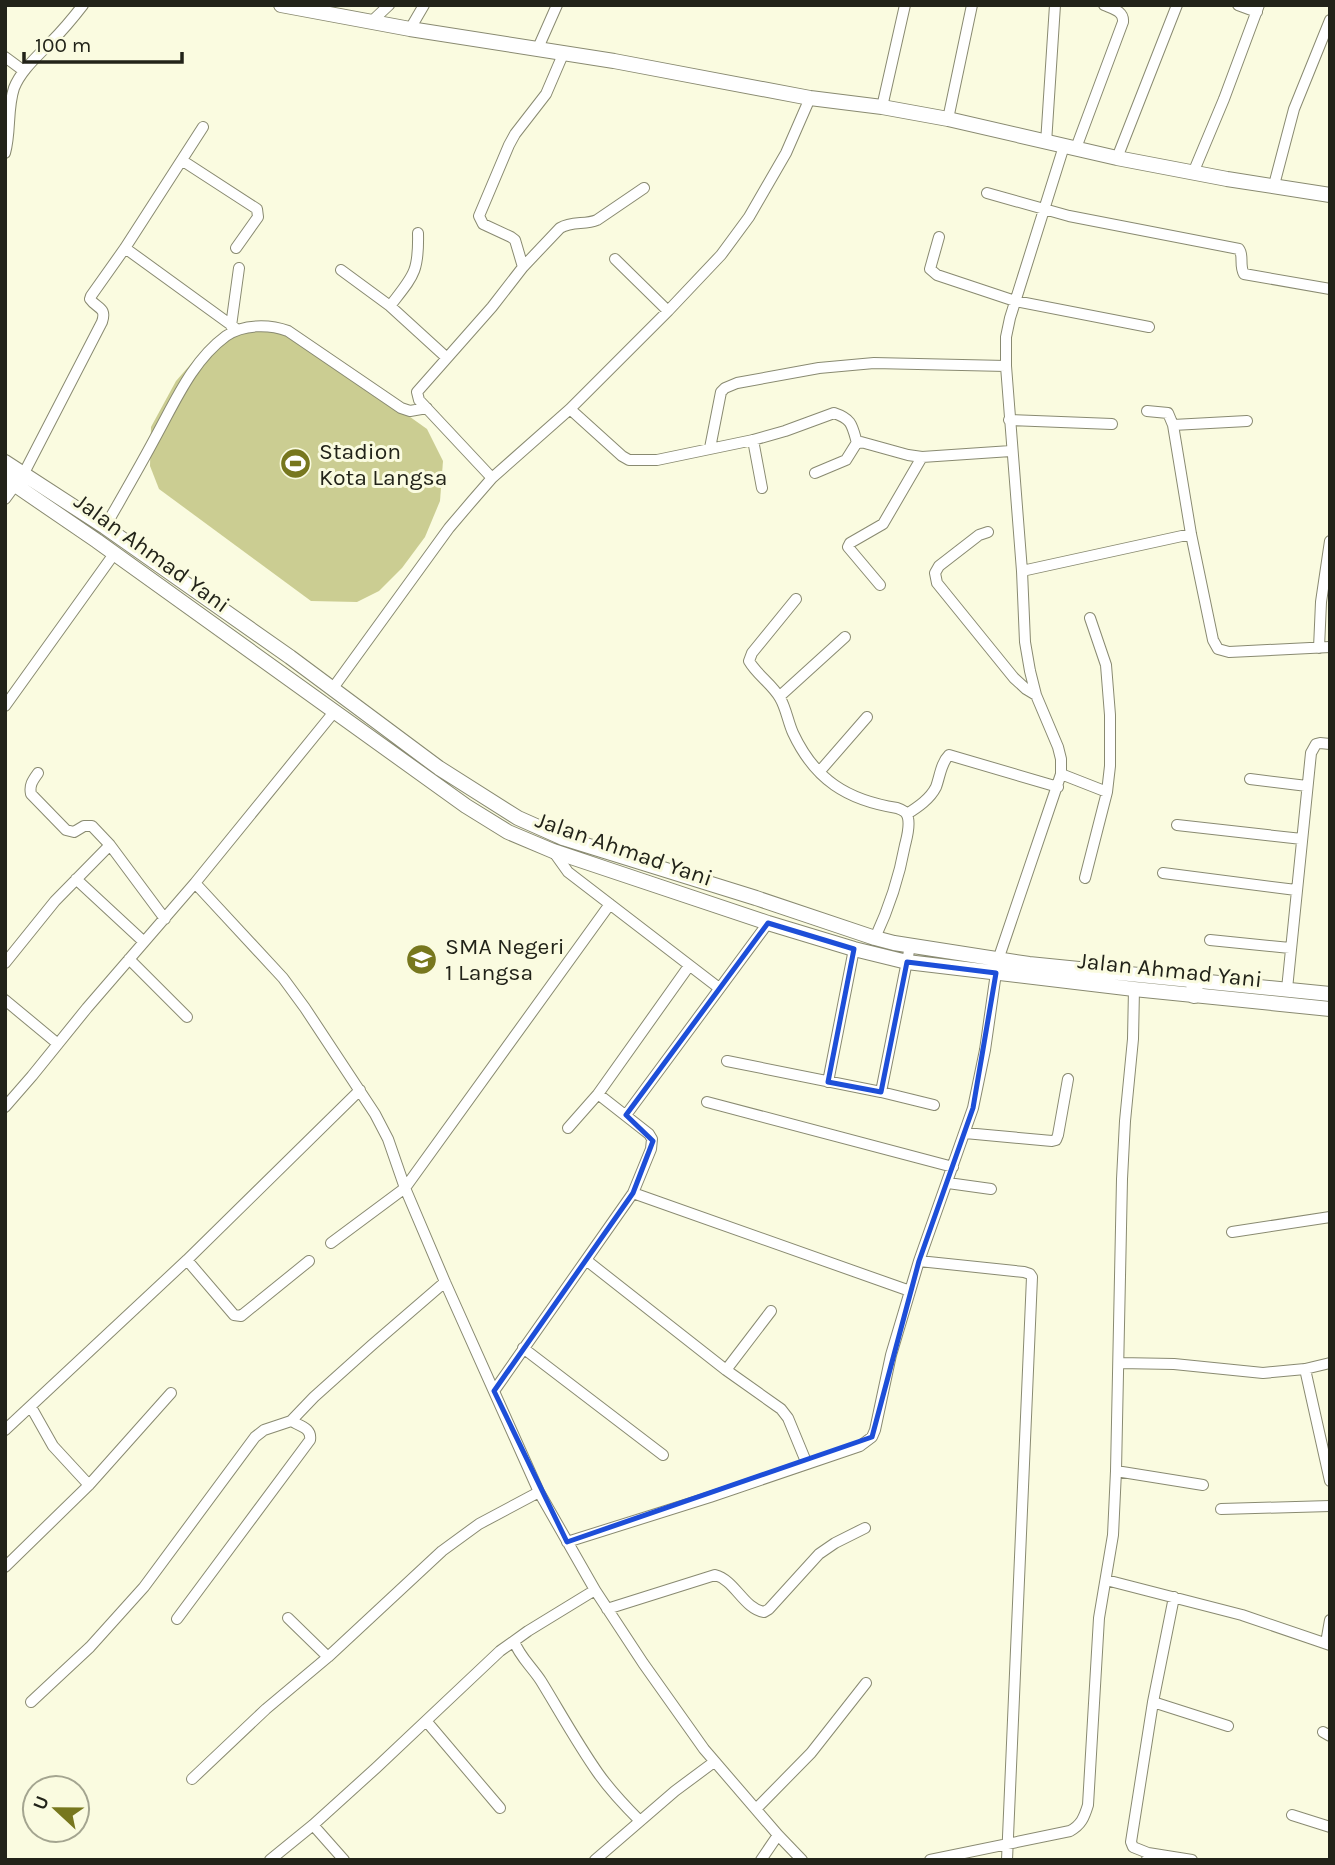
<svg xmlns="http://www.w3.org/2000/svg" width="1335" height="1865" font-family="Karla,sans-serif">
	<rect width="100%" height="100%" fill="#fafbe0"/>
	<!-- green -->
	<path fill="#cbcd92" d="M285,328L427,429L443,461L440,501L425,537L402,568L379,591L357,602L311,601L159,489L150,466L151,427L176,381L204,349L229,330Z"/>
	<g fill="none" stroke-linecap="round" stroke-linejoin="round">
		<defs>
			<path id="minor" d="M1238,5L1257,12
				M371,22L389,5
				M410,29L424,5
				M538,48L557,5
				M5,57L24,71
				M882,107L905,5
				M948,119L972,5
				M1046,143L1055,5
				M1076,148L1123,22C1124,11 1113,9 1104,5
				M5,153C11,132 7,109 14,88C21,70 38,56 51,42C63,30 73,18 83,5
				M1117,158L1177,5
				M183,161L257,209L258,217L236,248
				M1193,173L1224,99L1259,5
				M1274,185L1294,109L1330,20
				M987,193L1069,216L1239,249C1244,255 1239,266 1244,274L1330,289
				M939,237L930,269L937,275L1015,301L1149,327
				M125,248L238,330
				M615,259L668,311
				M523,267L515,240L511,237L483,224L479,216L509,145L515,134L546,94L564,52
				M341,270L390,306L447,358
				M390,306C413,276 419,273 418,233
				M231,326L239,268
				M570,409L622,456L629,460H657L753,440L785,431L834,413C852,419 852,425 857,443
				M1147,411L1168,413L1173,425L1191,534L1213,640L1218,649L1229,652L1330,647
				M1009,420L1112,424
				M1173,425L1247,421
				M753,440L762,488
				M710,448L721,392L725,388L737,383L819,368L874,363L1006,366
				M24,473L102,322C107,307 97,309 90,299L91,296L125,248L203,127
				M815,473L846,460L856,444L861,442L908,455L922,457L1011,451
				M492,478L419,400L417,392L492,307L523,267L560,228C572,221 585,225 597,220L644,188
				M5,499L16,484
				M105,527C122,497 139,468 155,438C175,402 192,361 226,336C243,324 269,324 288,331L401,408L410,411L427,408
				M988,532L979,535L939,566L935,573L937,583L1014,678L1026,689L1036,695
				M1022,571L1191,534
				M880,585L848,547L850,543L883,524L922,457
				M796,599L752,653L749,661C757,675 772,684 780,698C786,708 788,722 793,733C815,780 847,800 897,808C903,810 907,812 908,818C910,827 907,837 905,845C899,878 889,908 875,938
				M1090,618L1106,665L1110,715V766L1107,792
				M1319,648L1321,602L1330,541
				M333,688L449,528L472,501L492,478L570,409L668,311L721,255L749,217L786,153L810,98
				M780,696L845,637
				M5,706L114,554
				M820,771L867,717
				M38,773C33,780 29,785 31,794L66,830L74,832L84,826H92L110,845L165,919
				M1061,774L1107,792L1085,878
				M1250,779L1307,786
				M907,814C918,807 930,799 936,787C940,776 941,763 949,755L1058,787
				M1177,825L1302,839
				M553,851L568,872L719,988
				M1163,873L1296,890
				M76,879L144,942
				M195,883L283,978L305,1008L375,1114L388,1139L405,1188L445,1282L539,1492L595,1590L643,1663L704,1749L778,1835L802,1860
				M1210,940L1290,948
				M129,959L187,1017
				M998,960L1061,774V759L1058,747L1036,695L1030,671L1025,642L1022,571L1006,366V337L1010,318L1064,146
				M5,963L55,901L110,845
				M1287,989L1311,753L1316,744L1320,743L1330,744
				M5,1000L58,1044
				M727,1061L881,1092L934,1105
				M828,1082L854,949
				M881,1092L910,946
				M707,1102L953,1167
				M5,1107L32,1076L87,1008L195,883L334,712
				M626,1115L768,923
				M568,1128L598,1094L689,966
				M965,1133L1052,1141L1056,1140L1058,1135L1068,1079
				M948,1183L991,1189
				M633,1193L910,1291
				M1232,1232L1330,1217
				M331,1243L405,1188L610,904
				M187,1260L234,1315L241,1316L309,1261
				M586,1260L726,1370L781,1409L788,1418L807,1464
				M919,1261L1024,1272L1030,1274L1032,1277L1007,1860
				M523,1348L663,1455
				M1119,1363L1174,1364L1263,1373L1305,1369L1330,1363
				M1305,1369L1330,1481
				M726,1370L771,1311
				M494,1391L633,1193L651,1149L652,1139L649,1134L598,1094
				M31,1407L53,1446L89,1485
				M5,1430L187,1260L360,1090
				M1116,1471L1203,1485
				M1221,1509L1330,1506
				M567,1542L710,1497L860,1446L872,1437L875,1430L891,1355L919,1261L973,1108L985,1050L996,973
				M5,1567L89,1485L171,1393
				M1106,1580L1242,1615L1330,1645
				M607,1609L715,1575C735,1580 744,1609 764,1612L769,1609L819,1554L835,1543L865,1528
				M288,1618L328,1657
				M177,1619L310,1440C312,1428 300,1426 291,1421
				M514,1641C519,1656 532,1667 541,1681C560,1712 577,1743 598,1773C610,1790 625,1806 640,1821
				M1326,1643L1330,1620
				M31,1702L90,1647L144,1587L255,1437L264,1430L291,1421L314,1397L372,1345L445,1282
				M1153,1702L1228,1726
				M427,1722L500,1808
				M1323,1732L1330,1736
				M192,1779L266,1709L328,1657L442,1551L479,1524L539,1492
				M756,1809L811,1753L866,1683
				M1292,1815L1330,1827
				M313,1825L344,1860
				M1148,1853L1192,1860
				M270,1860L313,1825L376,1768L500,1651L528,1631L595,1590
				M595,1860L675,1791L714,1762
				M761,1860L778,1835
				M930,1860L1070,1831C1081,1825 1084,1818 1088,1805L1099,1618L1113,1535L1116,1471L1122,1179L1125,1121L1133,1039L1134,989
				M1147,1860L1148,1853L1133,1847L1131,1842L1153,1702L1174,1597"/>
			<path id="major" d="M281,5L410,29L614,61L810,98L882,107L948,119L1117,158L1227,179L1330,195
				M5,462L105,527L290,657L439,768L518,818L563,838L756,898L875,938L894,943L1029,964L1330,994
				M5,478L97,541L466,806L508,832L553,851L768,923L854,949L907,962L1134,989L1330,1009"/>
			<path id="highway" d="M1194,995L1195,980"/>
		</defs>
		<!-- minor casing -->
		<use href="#minor" stroke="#898a71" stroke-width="12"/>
		<!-- major casing -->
		<use href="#major" stroke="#898a71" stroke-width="16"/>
		<!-- highway casing -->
		<use href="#highway" stroke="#898a71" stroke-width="18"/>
		<!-- minor -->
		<use href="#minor" stroke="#fff" stroke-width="10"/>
		<!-- major -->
		<use href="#major" stroke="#fff" stroke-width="14"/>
		<!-- highway -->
		<use href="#highway" stroke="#fff" stroke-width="16"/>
	</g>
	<!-- marked area -->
	<path fill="none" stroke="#1d4ed8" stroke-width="5" stroke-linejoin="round" d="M768,923L854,949L828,1082L881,1092L907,962L996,973L973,1108L919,1261L872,1437L567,1542L494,1391L633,1193L653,1141L626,1115Z"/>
	<!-- icons -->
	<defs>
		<symbol id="stadium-disc" viewBox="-11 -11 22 22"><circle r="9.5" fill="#77771e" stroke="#fafbe0"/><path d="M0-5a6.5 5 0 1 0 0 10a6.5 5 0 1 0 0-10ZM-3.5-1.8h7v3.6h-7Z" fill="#fff"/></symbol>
		<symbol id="school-disc" viewBox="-11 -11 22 22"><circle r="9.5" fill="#77771e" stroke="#fafbe0"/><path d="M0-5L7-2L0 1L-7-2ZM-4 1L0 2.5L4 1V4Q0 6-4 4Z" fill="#fff"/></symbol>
	</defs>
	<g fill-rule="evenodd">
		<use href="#stadium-disc" x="278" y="446" width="35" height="35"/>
		<use href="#school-disc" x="404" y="942" width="35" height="35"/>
	</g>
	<g text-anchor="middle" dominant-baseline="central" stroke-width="6" stroke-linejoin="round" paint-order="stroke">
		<!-- poi labels -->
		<g font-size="23" fill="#222319" stroke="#fafbe0" text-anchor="start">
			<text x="319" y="451">Stadion<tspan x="319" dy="26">Kota Langsa</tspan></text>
			<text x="445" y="946">SMA Negeri<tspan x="445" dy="26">1 Langsa</tspan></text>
		</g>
		<!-- street labels -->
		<g font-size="23" fill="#222319" stroke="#fafbe0">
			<text transform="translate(152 553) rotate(36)">Jalan Ahmad Yani</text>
			<text transform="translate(624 849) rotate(19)">Jalan Ahmad Yani</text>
			<text transform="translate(1170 970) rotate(6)">Jalan Ahmad Yani</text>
		</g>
	</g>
	<!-- border -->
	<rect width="1335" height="1865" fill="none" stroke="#222319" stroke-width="14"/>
	<!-- north arrow -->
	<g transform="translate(56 1809) rotate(292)"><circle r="33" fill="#fafbe0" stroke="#a4a590" stroke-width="2"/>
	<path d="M0-5L12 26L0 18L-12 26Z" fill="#77771e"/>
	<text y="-10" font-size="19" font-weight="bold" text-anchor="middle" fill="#222319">U</text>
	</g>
	<!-- scale -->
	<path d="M24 52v10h158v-10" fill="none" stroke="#222319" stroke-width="3.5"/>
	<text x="35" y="52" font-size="21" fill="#222319" stroke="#fafbe0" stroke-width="5" paint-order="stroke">100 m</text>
</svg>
